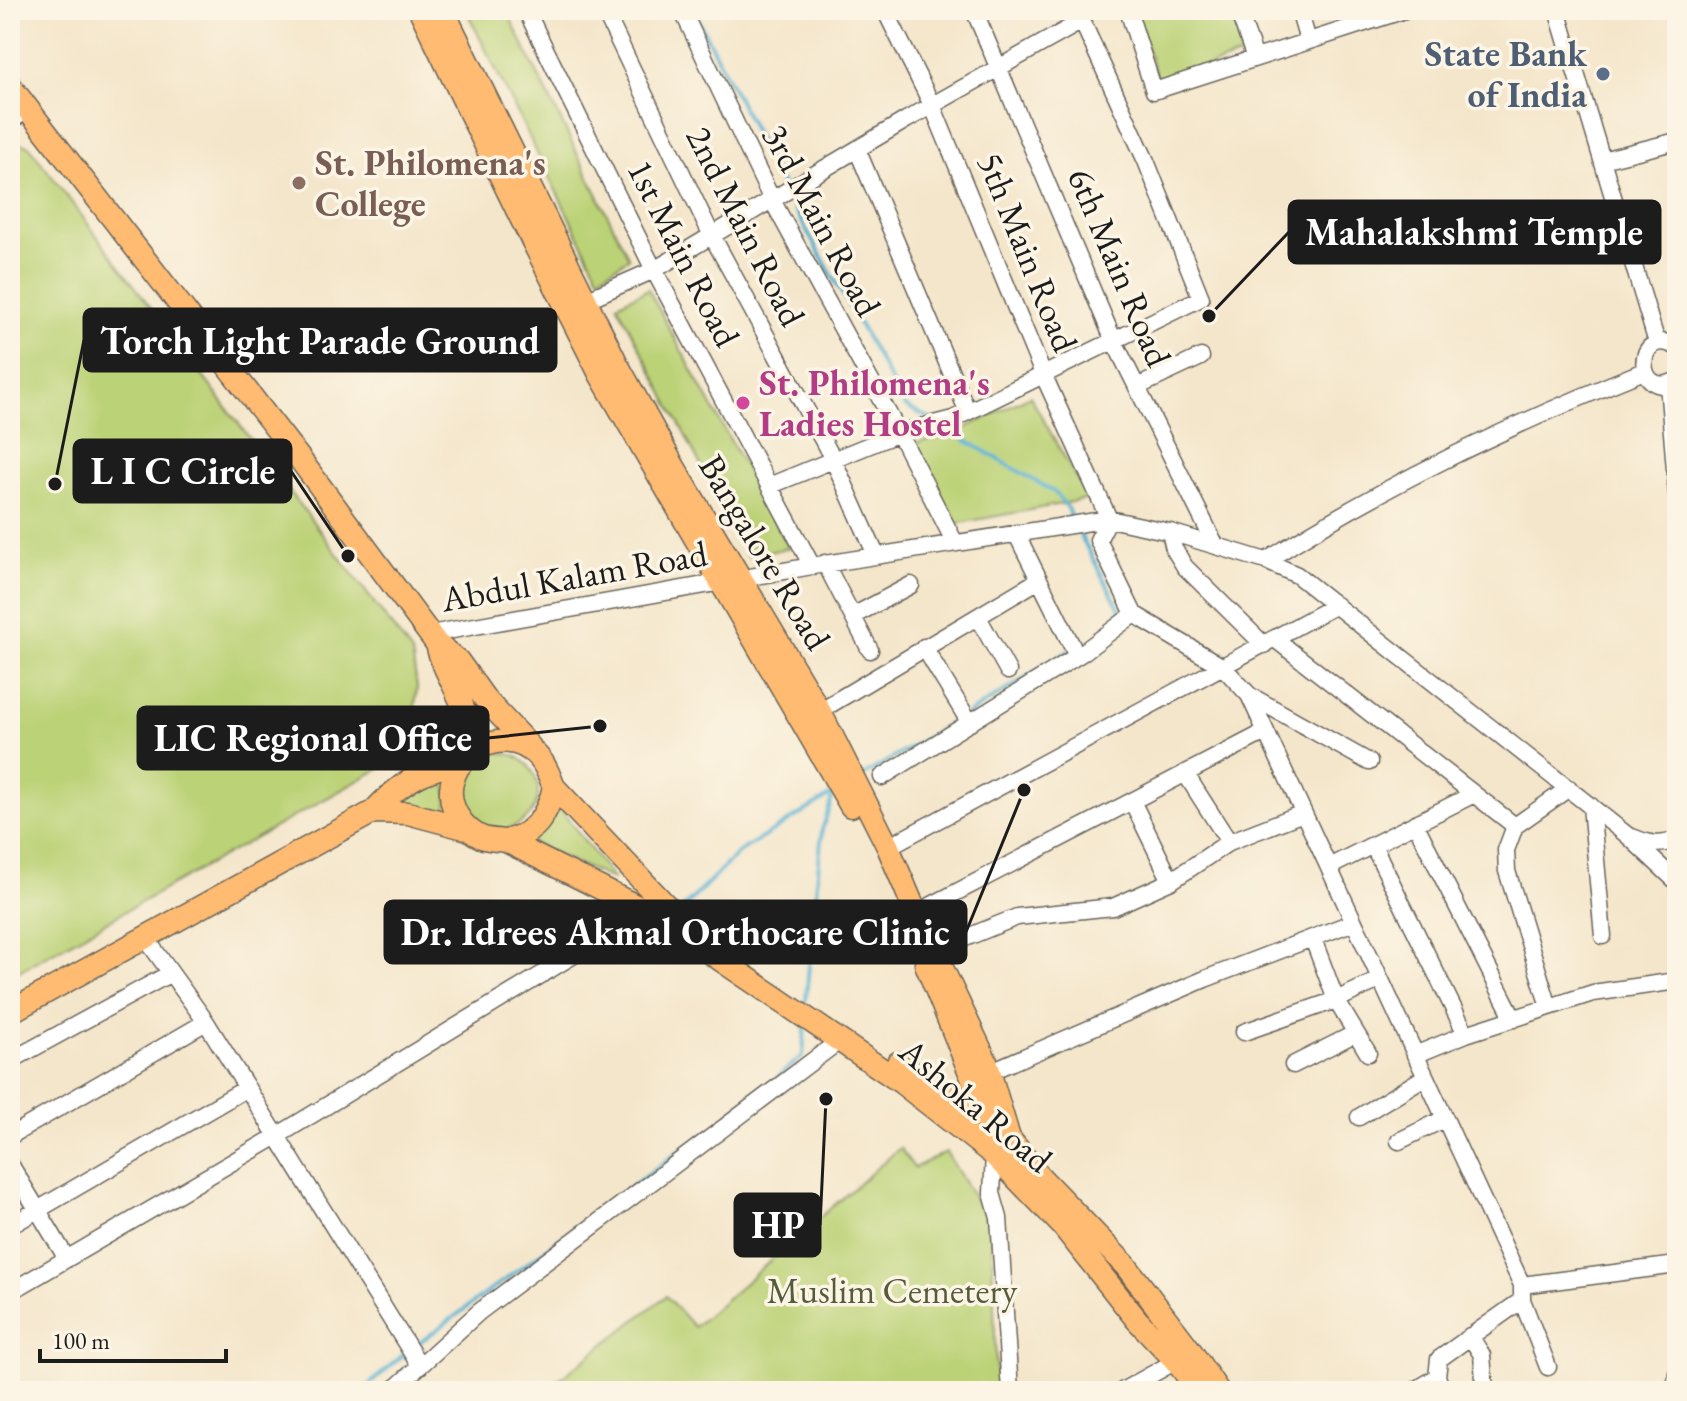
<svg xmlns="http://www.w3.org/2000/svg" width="1687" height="1401" font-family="'EB Garamond',serif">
	<rect width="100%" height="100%" fill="#fcf5e5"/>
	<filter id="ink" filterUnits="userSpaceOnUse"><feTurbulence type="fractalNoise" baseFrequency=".0125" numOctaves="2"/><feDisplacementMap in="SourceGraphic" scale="16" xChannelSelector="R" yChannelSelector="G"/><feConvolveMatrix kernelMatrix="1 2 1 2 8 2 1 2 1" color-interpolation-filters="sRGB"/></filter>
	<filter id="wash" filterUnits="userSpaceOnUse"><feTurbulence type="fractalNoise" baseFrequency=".006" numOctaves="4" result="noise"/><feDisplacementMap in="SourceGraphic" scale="32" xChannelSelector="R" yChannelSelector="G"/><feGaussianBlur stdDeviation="1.8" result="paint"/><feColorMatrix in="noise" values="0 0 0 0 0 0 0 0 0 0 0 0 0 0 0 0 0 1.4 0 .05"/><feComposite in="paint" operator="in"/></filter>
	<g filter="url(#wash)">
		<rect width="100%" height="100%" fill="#f4e6cb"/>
		<!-- green -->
		<path fill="#bbd276" stroke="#6c7749" stroke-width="2" d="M466,10H506L629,258L599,277Z
			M1134,10H1231L1245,54L1159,83Z
			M10,140L29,146L412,653L417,687L413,722L391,762L10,976Z
			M648,289L789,548L748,556L617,304Z
			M1030,396L1088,499L955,524L916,443L952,435Z
			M462 791a38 38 0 1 1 76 0a38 38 0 1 1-76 0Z
			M446,773L448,815L393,803Z
			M558,806L614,880L528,841Z
			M900,1148L914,1168L946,1152L991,1225L997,1391H544L666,1296L694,1327Z"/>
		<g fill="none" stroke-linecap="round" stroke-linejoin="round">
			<!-- stream -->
			<path stroke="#52b0d1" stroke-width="4" d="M693,10L784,189
				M788,197L905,406L929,418
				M943,427L1054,492L1067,507L1073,521
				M1077,529L1121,611L1115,619
				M968,714L1069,651
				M861,777L960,718
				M682,909L739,852L836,792
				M805,1008L822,830L833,795
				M769,1084L803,1056L805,1025
				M412,1348L682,1149
				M362,1391L405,1353"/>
		</g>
	</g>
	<g filter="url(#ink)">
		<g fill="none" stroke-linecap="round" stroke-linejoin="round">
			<defs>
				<path id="minor" d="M526,10L654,270L812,566
					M604,10L711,234L833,459L876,555
					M682,10L772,200L899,433L955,543
					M885,10L932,105L1043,374L1109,519L1098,540L1134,614L1223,667L1249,695L1522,1285V1300L1439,1359L1437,1377L1443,1391
					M974,10L1113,339L1216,546
					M1128,10L1154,91L1405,10
					M1238,10L1255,58
					M1299,10L1308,41
					M1557,10L1657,343
					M1671,10L1677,14
					M10,121L28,110
					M857,149L967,410
					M1602,160L1677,141
					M586,300L654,270L906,120L1082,21
					M1677,380C1633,404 1634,322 1677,347
					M1668,384L1677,494
					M1137,387L1201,357
					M769,486L899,433L953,419L1201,298L1146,161L1077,10
					M1170,532L1174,549L1185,567L1264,645
					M1016,533L1077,656
					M1266,561C1385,484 1513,424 1644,371
					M825,563L870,650
					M853,616L911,585
					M978,617L1008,671
					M430,634L812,566L1109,519L1170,532L1266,561L1297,575L1627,835L1677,882
					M1275,639L1515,826
					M924,647L970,723
					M1249,695L1369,762
					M811,716L1039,580
					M1185,773L1229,842
					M882,777L1082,653L1134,614
					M1132,801L1171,881
					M1591,806L1603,936
					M1415,823L1514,1019
					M1632,837C1649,844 1660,847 1677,839
					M1373,845L1466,1034
					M888,847L1336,605
					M1329,867L1474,794
					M905,919L1265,732
					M145,937L206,1022L420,1366
					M1313,939L1336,1000L1368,1053
					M923,955L1017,917L1113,907L1171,881L1229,842L1303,813
					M1549,1007L1507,871L1506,850L1515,826L1569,788
					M1244,1032L1336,1000L1379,980
					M1415,1055L1466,1034L1593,993L1677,981
					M10,1061L171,973
					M1293,1065L1356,1033
					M989,1072L1205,979L1354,922
					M1359,1117L1425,1077
					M10,1136L206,1022
					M1399,1141L1444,1119
					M994,1155L992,1193L999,1218L1010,1391
					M10,1164L67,1259
					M10,1226L247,1088
					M1522,1285L1677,1265
					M10,1292L277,1136L646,911
					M1522,1300L1548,1367
					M1470,1336L1482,1355L1485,1391
					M392,1391L479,1312L839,1041
					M1122,1391L1176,1361
					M1414,1391L1437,1377
					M1675,1391L1677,1373"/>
				<path id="major" d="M420,10L521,218L601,376L851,806
					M443,10L617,364L674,467L820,712L888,847L916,913L986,1061L1009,1138
					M10,86L299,458L437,644L458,661L485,699L530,747
					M437,644C441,664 451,678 459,697C467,714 466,735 469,754
					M554,787L673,913L687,922
					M373,812L408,813L468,829
					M506,841C536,833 547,816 554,787C550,778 547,767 540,759C500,711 422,771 462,822C467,828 474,834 481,837C488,840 498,840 506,841L656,916L902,1083L994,1155L1062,1225L1137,1320L1176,1361L1199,1391
					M926,964L990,1122
					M10,1012L373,812C397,786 424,767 460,764
					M898,1063L990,1122L1009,1138L1041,1178L1126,1266L1190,1350L1218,1391"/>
			</defs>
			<!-- minor casing -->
			<use href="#minor" stroke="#686359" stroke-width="19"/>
			<!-- major casing -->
			<use href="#major" stroke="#686359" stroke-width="25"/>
			<!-- minor -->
			<use href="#minor" stroke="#fff" stroke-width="16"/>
			<!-- major -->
			<use href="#major" stroke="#ffbb71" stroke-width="22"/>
		</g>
	</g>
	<!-- markers -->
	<circle fill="#5c6f8a" stroke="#fcf5e5" stroke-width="3" cx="1603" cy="74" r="8"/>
	<circle fill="#8d6e63" stroke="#fcf5e5" stroke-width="3" cx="299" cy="183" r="8"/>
	<circle fill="#d1479c" stroke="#fcf5e5" stroke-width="3" cx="743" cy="403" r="8"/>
	<g text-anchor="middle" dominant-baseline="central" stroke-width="7" stroke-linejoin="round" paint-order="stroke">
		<!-- service labels -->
		<g font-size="36" font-weight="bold" fill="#4e5e75" stroke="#fcf5e5" text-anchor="end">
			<text x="1587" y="53">State Bank<tspan x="1587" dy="41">of India</tspan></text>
		</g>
		<!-- education labels -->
		<g font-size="36" font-weight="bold" fill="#785e54" stroke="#fcf5e5" text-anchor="start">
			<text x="315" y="162">St. Philomena's<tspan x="315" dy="41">College</tspan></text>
		</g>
		<!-- street labels -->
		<g font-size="36" fill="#1c1c1c" stroke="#fcf5e5">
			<text transform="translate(822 220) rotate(62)">3rd Main Road</text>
			<text transform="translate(746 226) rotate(63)">2nd Main Road</text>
			<text transform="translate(1028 252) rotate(68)">5th Main Road</text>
			<text transform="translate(684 253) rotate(63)">1st Main Road</text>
			<text transform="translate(1120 267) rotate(67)">6th Main Road</text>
			<text transform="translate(765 552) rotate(59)">Bangalore Road</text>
			<text transform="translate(574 576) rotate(-10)">Abdul Kalam Road</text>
			<text transform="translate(976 1105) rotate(40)">Ashoka Road</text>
		</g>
		<!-- hotel labels -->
		<g font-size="36" font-weight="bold" fill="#b23c85" stroke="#fcf5e5" text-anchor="start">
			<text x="759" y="382">St. Philomena's<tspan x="759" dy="41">Ladies Hostel</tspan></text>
		</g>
		<!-- park labels -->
		<g font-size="36" fill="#545c3c" stroke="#fcf5e5">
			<text x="892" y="1290">Muslim Cemetery</text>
		</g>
	</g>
	<!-- callouts -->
	<path fill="none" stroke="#1c1c1c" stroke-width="3" d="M1209 316L1289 232M55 484L84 340M348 556L291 471M600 726L488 738M1024 790L966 932M826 1099L820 1225"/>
	<g fill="#1c1c1c" stroke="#fcf5e5" stroke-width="3">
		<circle cx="1209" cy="316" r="8"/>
		<circle cx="55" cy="484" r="8"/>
		<circle cx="348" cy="556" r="8"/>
		<circle cx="600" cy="726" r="8"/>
		<circle cx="1024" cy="790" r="8"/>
		<circle cx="826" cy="1099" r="8"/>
	</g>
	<g fill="#1c1c1c" stroke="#1c1c1c" stroke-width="3">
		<rect x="1289" y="201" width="371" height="62" rx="8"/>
		<rect x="84" y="309" width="472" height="62" rx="8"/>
		<rect x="74" y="440" width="217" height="62" rx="8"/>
		<rect x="138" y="707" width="350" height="62" rx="8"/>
		<rect x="385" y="901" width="581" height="62" rx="8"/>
		<rect x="735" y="1194" width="85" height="62" rx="8"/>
	</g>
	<g font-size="38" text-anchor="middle" font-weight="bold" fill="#fff">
		<text x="1474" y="245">Mahalakshmi Temple</text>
		<text x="320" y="354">Torch Light Parade Ground</text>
		<text x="183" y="484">L I C Circle</text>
		<text x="313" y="751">LIC Regional Office</text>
		<text x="675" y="945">Dr. Idrees Akmal Orthocare Clinic</text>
		<text x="778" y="1238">HP</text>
	</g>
	<!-- margin -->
	<rect width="1687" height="1401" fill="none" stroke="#fcf5e5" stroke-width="40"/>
	<!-- scale -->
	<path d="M40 1349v12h186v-12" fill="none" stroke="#1c1c1c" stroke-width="4"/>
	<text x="52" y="1349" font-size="24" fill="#1c1c1c" stroke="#fcf5e5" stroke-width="6" paint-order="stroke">100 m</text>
</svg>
